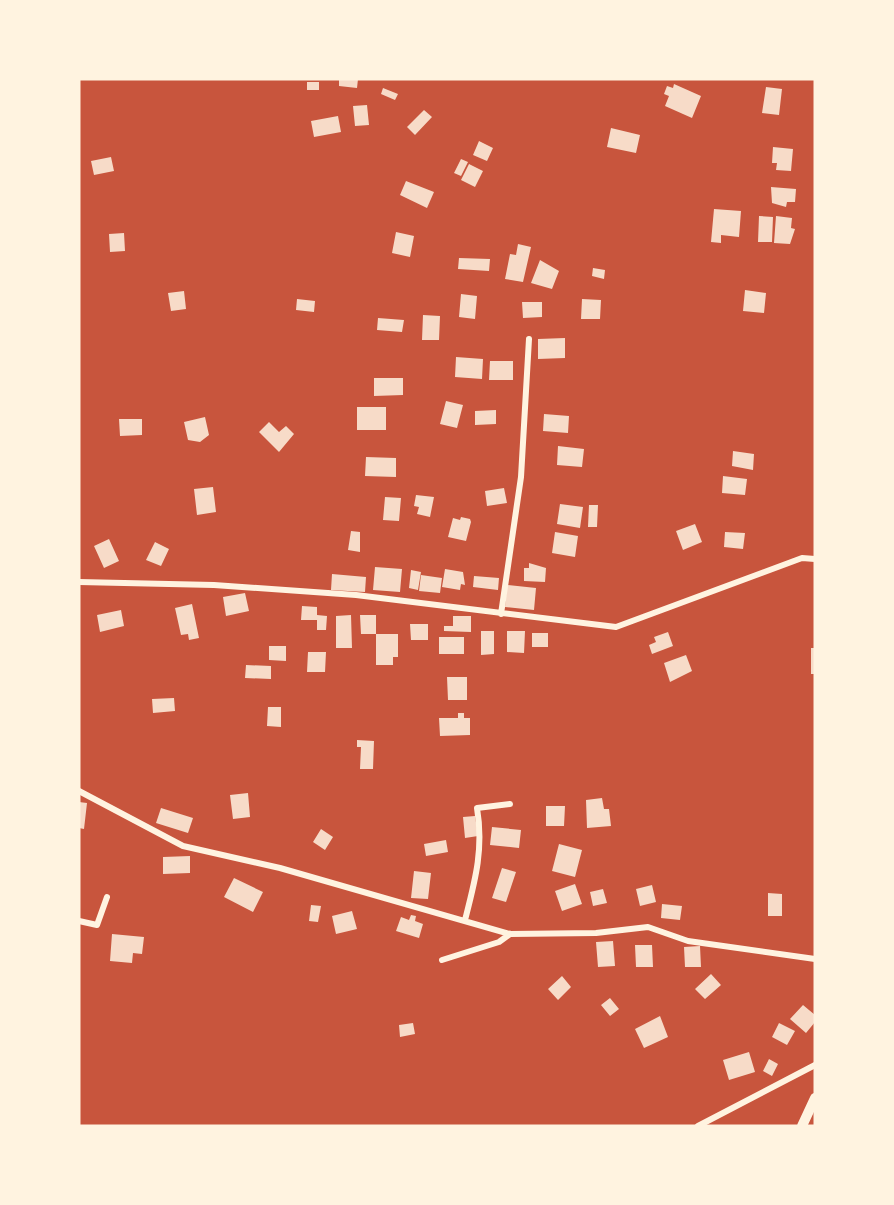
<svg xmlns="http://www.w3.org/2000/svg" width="894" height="1205" font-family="Inter,sans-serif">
	<rect width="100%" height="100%" fill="#c8553d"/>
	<!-- building -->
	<path fill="#f7dbc8" d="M339,79H358L357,88L339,86Z
		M307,82H319V90H307Z
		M674,84L701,96L692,118L665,106L669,96L664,94L667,86L673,88Z
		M766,87L782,89L779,115L762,113Z
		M383,88L398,94L395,100L381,94Z
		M367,105L369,125L355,126L353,106Z
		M424,110L432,117L415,135L407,127Z
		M338,116L341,132L314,137L311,121Z
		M611,128L640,135L636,153L607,147Z
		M479,141L493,148L487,161L473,155Z
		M773,147L793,149L791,171L776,170L777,163H772Z
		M111,157L114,171L94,175L91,161Z
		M461,159L468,162L461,176L454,173Z
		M469,164L483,171L475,187L461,180Z
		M406,181L434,192L427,208L400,195Z
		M771,187L796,189L795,202H787L786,207L772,203Z
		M714,209L741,211L739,237L721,235V243L711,242Z
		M759,216L773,217L772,242H758Z
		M776,216L792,218L791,228L795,229L790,244L774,243Z
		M396,232L414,236L410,257L392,253Z
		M124,233L125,251L110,252L109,234Z
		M518,244L531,247L523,282L505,279L510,254L516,255Z
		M459,258L490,259L489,271L458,269Z
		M540,260L559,271L552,289L531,283Z
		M593,268L605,270L604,279L592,276Z
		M745,290L766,293L764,313L743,311Z
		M184,291L186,309L171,311L168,293Z
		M461,294L477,296L475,319L459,317Z
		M297,299L315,301L314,312L296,310Z
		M582,299L601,300L600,319H581Z
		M522,302H542V317L523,318Z
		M423,315L440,316L439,340H422Z
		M378,318L404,320L402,332L377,330Z
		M565,338V358L538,359V339Z
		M456,357L483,359L482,379L455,377Z
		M490,361H513V380H489Z
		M374,378H403V395L374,396Z
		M446,401L463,405L457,428L440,424Z
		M357,407H386V430H357Z
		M496,410V424L475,425V411Z
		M544,414L569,416L568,433L543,431Z
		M205,417L209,435L200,442L188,440L184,422Z
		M119,419H142V435L120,436Z
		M269,422L279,432L286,426L294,434L279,452L259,432Z
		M558,446L584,449L582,467L557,465Z
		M733,451L754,454L753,470L732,466Z
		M366,457L396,458V477L365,476Z
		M723,476L747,479L745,495L722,493Z
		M213,487L216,512L197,515L194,489Z
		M504,488L507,503L487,506L485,491Z
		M416,495L434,497L430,517L417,514L419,507L414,506Z
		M385,497L401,498L399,521L383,520Z
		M560,504L583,507L580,528L557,524Z
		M589,505H598L597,527H588Z
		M461,517L470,519L471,522L466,541L448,537L453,518L460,520Z
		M695,524L702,542L683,550L676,531Z
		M351,531L360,532V552L348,550Z
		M555,532L578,536L575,557L552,553Z
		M725,532L745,533L743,549L724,547Z
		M109,539L119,561L104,568L94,546Z
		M155,542L169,549L161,566L146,560Z
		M529,563L546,568L545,582L524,581V568H529Z
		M375,567L402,569L400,592L373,590Z
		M445,569L463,572L465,585L461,584L460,590L442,587Z
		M411,570L421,572L418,590L409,588Z
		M332,574L366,577L365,592L331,590Z
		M421,575L442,578L440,593L419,591Z
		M474,576L499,578L498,590L473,587Z
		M507,585L536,588L534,610L505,607Z
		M245,593L249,611L226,616L223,597Z
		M192,604L199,638L189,640L188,634L181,635L175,608Z
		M302,606L317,607V615L327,616L326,630H317V620H301Z
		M121,610L124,626L100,632L97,615Z
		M351,615L352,648H336V616Z
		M360,615H376V634H361Z
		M453,616H471V632L444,631V626H453Z
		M410,624H428V640H411Z
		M481,631H494V654L481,655Z
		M507,631H525L524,653L507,652Z
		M668,632L673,646L652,654L649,645L656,642L654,637Z
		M532,633H548V647H532Z
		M376,634H398V657H393V665H376Z
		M439,637H464V654H439Z
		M269,646H286V661L269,660Z
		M811,648H815V674H811Z
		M308,652H326L325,672H307Z
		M686,655L692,671L670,682L664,663Z
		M246,665L271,666V679L245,678Z
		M447,677H467V700H448Z
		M174,698L175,711L153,713L152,699Z
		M268,707H281V727L267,726Z
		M458,713H464V718H470V735L440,736L439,718H458Z
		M357,740L374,741L373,769H360L361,747H357Z
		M248,793L250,817L233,819L230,795Z
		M602,798L604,809H609L611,826L587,828L586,800Z
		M79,802L87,803L84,829L79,828Z
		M546,806H565L564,826H546Z
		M161,808L193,818L188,833L156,823Z
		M475,816L478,836L465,838L463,817Z
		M492,827L521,830L519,848L490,845Z
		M321,829L333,837L325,850L313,842Z
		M446,840L448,852L426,856L424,844Z
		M559,844L582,850L575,877L552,871Z
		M190,856V873L163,874V857Z
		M502,868L516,872L506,902L492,898Z
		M414,871L431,873L428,899L411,898Z
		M234,878L263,892L253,912L224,897Z
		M575,884L582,904L562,911L555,891Z
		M652,885L656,902L640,906L636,889Z
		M603,889L607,903L593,906L590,892Z
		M768,893L782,894V916H768Z
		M662,904L682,906L680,920L661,918Z
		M311,905L321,906L318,922L309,921Z
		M352,911L357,929L336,934L332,916Z
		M411,915L416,916L415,921L423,924L419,938L396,931L401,917L409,920Z
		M112,934L144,937L142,954L133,953L132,963L110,961Z
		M613,941L615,966L598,967L596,942Z
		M635,945H652L653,967H636Z
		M700,946L701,967H685L684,947Z
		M711,974L721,985L705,999L695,989Z
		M562,976L571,987L558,1000L548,989Z
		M610,998L619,1009L610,1016L601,1005Z
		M803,1005L815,1015V1022L806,1033L790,1019Z
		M660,1016L668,1037L644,1048L635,1029Z
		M413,1023L415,1034L400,1037L399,1025Z
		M779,1023L795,1031L787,1045L772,1037Z
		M749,1052L755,1072L729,1080L723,1060Z
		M769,1059L778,1064L772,1076L763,1071Z"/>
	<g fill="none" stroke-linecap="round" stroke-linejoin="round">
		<!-- minor -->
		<path stroke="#fff3e0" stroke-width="6" d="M79,582L214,585L356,595L616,627L802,558L815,559
			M501,614L521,477L529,339
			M79,791L183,846L280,868L510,934L596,933L648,927L688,941L815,959
			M465,920C475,881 484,849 477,808L510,804
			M79,921L97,925L107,897
			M442,960L499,942L510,934
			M698,1126L815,1065"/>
		<!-- trunk -->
		<path stroke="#fff3e0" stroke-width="10" d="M802,1126L815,1098"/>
	</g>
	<!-- border -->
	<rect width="894" height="1205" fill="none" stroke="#fff3e0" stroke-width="161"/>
</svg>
